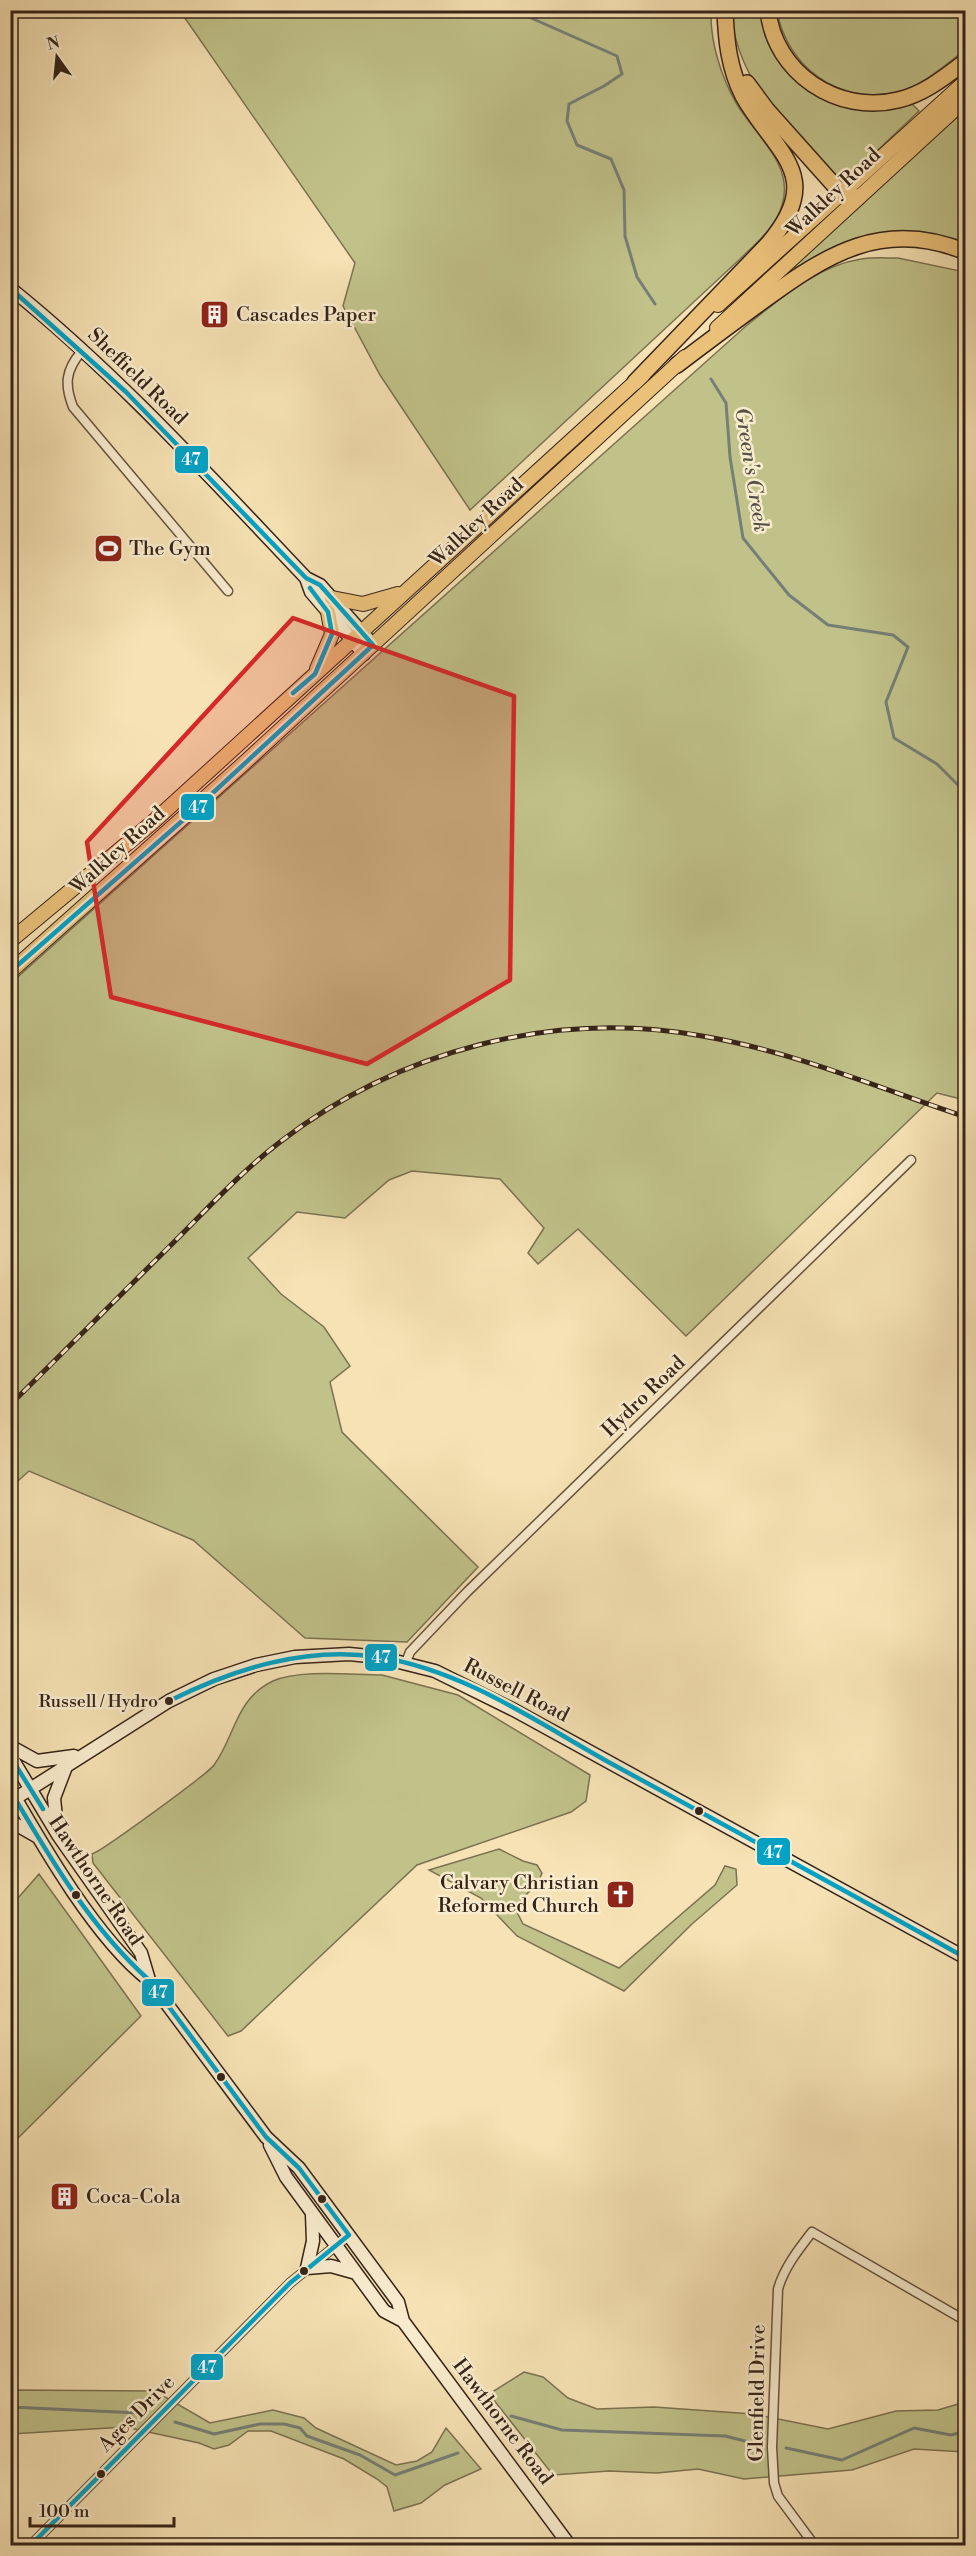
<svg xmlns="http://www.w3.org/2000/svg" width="976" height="2556" font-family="'Libre Bodoni',serif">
	<rect width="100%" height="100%" fill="#f6e2b4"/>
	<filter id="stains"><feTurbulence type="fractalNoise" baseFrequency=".00333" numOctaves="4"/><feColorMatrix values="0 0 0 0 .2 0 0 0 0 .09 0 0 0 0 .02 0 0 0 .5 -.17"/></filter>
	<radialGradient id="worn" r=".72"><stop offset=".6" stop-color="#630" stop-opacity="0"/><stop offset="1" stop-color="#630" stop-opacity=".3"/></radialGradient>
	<!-- green -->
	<path fill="#c1c28a" stroke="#7c7251" stroke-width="1.5" d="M180,11H711C710,42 721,76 736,103C754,134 795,164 782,205C776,227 756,243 740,259L470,510L380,375L343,306L355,263Z
		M731,11H764L808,86L911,103L919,111L842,184C793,130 737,87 731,11Z
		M777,11H965V50C946,65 919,88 895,93C838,104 787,67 777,11Z
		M965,110V246C943,242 915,232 892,233C858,234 825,251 798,270L793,265Z
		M898,258L965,272V1100L937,1093L686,1336L578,1229L538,1264L528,1253L544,1228L500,1179L412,1171L389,1180L345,1218L297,1212L248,1258L281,1294L324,1327L350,1366L330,1382L342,1432L478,1567L407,1642L305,1638L193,1540L29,1471L11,1487V983L746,326C780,299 816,266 861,259C872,257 886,258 898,258Z
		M382,1675L458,1695L590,1775L586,1801L571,1812L417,1865L241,2031L228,2036L93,1863L92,1854C102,1851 209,1773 214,1765C235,1737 235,1699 273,1681C301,1669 351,1675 382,1675Z
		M499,1849L523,1861L537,1865L542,1873C538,1887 523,1895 515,1908L523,1924L619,1968L715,1885L725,1866L736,1869L737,1885L692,1924L624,1991L517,1936L481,1898L429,1870Z
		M39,1874L141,2016L11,2145V1906Z
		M524,2372L543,2377L568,2398L597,2409L654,2407L753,2414L828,2429L896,2411L938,2410L965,2402V2452L914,2449L852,2470L744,2479L698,2469L657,2473L609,2471L553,2475L489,2394Z
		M11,2390L155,2391L210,2423L273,2410L304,2418L316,2428L396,2465L417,2461L432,2452L446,2428L481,2469L445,2485L421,2503L394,2511L387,2487L377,2479L344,2459L271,2431H248L229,2445L214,2449L199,2443L125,2427L11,2434Z"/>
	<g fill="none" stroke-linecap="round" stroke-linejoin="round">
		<!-- stream -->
		<path stroke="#767f77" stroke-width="3" d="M513,10L617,56L622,74L604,86L569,104L567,121L577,145L611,159L624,190L625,236L637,277L655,304
			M711,379L726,403L730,457L743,538L789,595L828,625L893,635L908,647L886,702L894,738L937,764L966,793
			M10,2407L139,2413
			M511,2416L562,2430L725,2436L757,2444
			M175,2422L214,2434L260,2424H284L300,2428L307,2436L360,2455L395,2475L458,2453
			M786,2448L842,2460L914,2428L951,2435L966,2431"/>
		<defs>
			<path id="street" d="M81,352C66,370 64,384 73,407L228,591
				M406,1662L410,1652L467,1592L911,1160
				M30,2546L290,2283L349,2235
				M815,2546L778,2496L774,2483L772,2447L778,2289C784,2268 798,2250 812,2232L966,2321"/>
			<path id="secondary" d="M10,288C118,375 211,478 306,578L320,585L373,645
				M306,578L311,592L364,654
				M10,1746L37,1761L74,1756
				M10,1755L58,1835L141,1953L149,1980
				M10,1789C44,1848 97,1940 149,1980L266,2137L299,2168L398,2302L403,2321L570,2546
				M16,1798L169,1701L214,1679L256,1665L295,1657L349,1654L379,1657L435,1671L514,1710L966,1958
				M10,1821L38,1837
				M57,1828L54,1798L67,1764
				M270,2145L286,2177L384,2311L403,2321
				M312,2215L313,2241L307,2268L331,2266L356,2273"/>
			<path id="primary" d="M718,305L966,81
				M717,328L966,99
				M332,598L363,604L398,594
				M317,669L332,634L328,612
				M10,941L153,822L643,375
				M10,972L241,766L685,357"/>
			<path id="highway" d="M768,10C774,73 838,115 898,100C924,94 945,77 966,61
				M747,83L767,110L842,194L858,197
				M677,365C706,343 734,322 763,301C827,254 884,218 966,252
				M635,382L768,244C827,175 775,153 743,96C729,69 726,40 725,10"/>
		</defs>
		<!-- street casing -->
		<use href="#street" stroke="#66533f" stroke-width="11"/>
		<!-- secondary casing -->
		<use href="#secondary" stroke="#362318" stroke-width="15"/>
		<!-- primary casing -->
		<use href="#primary" stroke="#362318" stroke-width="16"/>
		<!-- highway casing -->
		<use href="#highway" stroke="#362318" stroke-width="18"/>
		<!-- street -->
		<use href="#street" stroke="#f9ecce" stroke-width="8"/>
		<!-- secondary -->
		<use href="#secondary" stroke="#f9ecce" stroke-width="12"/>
		<!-- primary -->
		<use href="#primary" stroke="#ebc17a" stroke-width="14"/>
		<!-- highway -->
		<use href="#highway" stroke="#ebc17a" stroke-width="15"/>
		<defs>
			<path id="rail" d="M10,1405C66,1350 120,1295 175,1241C209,1207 242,1171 280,1142C398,1051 553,1009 702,1036C792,1051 879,1088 966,1117"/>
		</defs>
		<!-- rail casing -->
		<use href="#rail" stroke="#362318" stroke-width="5"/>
		<!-- rail -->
		<use href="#rail" stroke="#f9ecce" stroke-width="3" stroke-dasharray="9" stroke-linecap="butt"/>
		<defs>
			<path id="bus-1" d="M10,288L126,392L306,578L320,585L373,645L190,814L10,972
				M293,693L315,674L332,634L328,612L310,588
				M169,1701C234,1669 305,1646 378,1657C464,1670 538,1723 612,1764C730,1828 848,1892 966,1958
				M10,1756L43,1809
				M10,1790C50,1858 90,1927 149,1980L266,2137L299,2168L349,2235L290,2283L30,2546"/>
		</defs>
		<!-- bus-1 casing -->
		<use href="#bus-1" stroke="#f9ecce" stroke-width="9"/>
		<!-- bus-1 -->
		<use href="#bus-1" stroke="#03a2c5" stroke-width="4.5"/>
	</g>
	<!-- marked area -->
	<path fill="#d62828" fill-opacity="0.2" stroke="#d62828" stroke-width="4.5" stroke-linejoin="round" d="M293,618L514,696L510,980L367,1064L111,997L87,842Z"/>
	<!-- icons -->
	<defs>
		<symbol id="building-square" viewBox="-11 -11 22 22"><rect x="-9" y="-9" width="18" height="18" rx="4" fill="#8f2418" stroke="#f9ecce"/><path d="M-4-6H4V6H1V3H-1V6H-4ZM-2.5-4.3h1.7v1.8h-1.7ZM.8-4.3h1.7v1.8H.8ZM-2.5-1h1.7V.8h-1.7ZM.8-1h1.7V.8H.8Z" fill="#fff"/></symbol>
		<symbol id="stadium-square" viewBox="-11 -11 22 22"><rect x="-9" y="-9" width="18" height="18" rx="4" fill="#8f2418" stroke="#f9ecce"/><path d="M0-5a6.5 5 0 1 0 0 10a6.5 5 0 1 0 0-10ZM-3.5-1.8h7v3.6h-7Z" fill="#fff"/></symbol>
		<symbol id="church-square" viewBox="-11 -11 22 22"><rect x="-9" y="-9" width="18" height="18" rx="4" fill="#8f2418" stroke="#f9ecce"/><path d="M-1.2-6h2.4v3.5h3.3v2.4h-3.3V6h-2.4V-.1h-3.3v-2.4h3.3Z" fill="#fff"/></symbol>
	</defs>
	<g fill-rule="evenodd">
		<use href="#building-square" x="198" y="298" width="33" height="33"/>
		<use href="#stadium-square" x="92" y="532" width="33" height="33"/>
		<use href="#church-square" x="604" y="1878" width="33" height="33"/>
		<use href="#building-square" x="48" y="2180" width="33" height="33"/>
	</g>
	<!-- markers -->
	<g fill="#362318" stroke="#f9ecce" stroke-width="2">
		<circle cx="169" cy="1701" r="5"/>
		<circle cx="699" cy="1811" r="5"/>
		<circle cx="76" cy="1895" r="5"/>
		<circle cx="221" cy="2077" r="5"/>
		<circle cx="322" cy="2199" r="5"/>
		<circle cx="304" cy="2271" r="5"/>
		<circle cx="101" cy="2474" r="5"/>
	</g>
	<g text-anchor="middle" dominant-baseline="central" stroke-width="5" stroke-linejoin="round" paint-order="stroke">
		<!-- bus labels -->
		<g font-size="18" fill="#362318" stroke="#f9ecce" text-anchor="end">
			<text x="158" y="1701">Russell / Hydro</text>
		</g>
		<!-- street labels -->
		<g font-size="20" fill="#362318" stroke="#f9ecce">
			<text transform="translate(834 193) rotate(-43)">Walkley Road</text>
			<text transform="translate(137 377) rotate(44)">Sheffield Road</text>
			<text transform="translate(477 523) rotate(-43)">Walkley Road</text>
			<text transform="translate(118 851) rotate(-42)">Walkley Road</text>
			<text transform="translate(644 1397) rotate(-44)">Hydro Road</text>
			<text transform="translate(516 1691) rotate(27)">Russell Road</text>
			<text transform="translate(95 1881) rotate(56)">Hawthorne Road</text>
			<text transform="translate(758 2393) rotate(-89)">Glenfield Drive</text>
			<text transform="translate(137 2414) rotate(-45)">Ages Drive</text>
			<text transform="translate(502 2422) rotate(53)">Hawthorne Road</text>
		</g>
		<!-- poi labels -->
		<g font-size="20" fill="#362318" stroke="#f9ecce" text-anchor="start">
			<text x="236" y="315">Cascades Paper</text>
			<text x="129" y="549">The Gym</text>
			<text x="599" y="1883" text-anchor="end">Calvary Christian<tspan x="599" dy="23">Reformed Church</tspan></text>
			<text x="86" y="2197">Coca-Cola</text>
		</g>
		<!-- water labels -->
		<g font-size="21" font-style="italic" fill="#565148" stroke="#f9ecce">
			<text transform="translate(751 470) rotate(81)">Green's Creek</text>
		</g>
	</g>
	<g stroke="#f9ecce" stroke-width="2">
		<rect x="174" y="445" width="35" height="29" rx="6" fill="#03a2c5"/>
		<rect x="180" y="793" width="35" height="28" rx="6" fill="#03a2c5"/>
		<rect x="364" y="1643" width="34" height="29" rx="6" fill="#03a2c5"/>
		<rect x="756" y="1837" width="35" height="29" rx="6" fill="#03a2c5"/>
		<rect x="141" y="1978" width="34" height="29" rx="6" fill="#03a2c5"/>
		<rect x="190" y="2353" width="34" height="28" rx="6" fill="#03a2c5"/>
	</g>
	<g font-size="16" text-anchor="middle" font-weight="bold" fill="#fff">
		<text x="191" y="465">47</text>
		<text x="198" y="813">47</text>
		<text x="381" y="1663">47</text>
		<text x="773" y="1858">47</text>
		<text x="158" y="1998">47</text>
		<text x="207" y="2373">47</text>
	</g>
	<!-- margin -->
	<rect width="976" height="2556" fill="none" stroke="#f6e2b4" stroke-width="36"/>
	<rect x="12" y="12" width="952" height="2532" fill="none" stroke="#362318" stroke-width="3"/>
	<rect x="18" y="18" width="940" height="2520" fill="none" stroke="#362318" stroke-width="1.5"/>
	<!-- north arrow -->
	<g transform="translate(57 57) rotate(345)" stroke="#f9ecce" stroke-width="4.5" paint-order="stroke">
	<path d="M0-4.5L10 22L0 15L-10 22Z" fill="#362318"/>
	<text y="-9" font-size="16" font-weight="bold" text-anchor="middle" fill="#362318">N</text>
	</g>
	<!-- scale -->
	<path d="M30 2517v9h144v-9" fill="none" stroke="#362318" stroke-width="3"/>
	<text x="39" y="2517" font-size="18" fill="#362318" stroke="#f9ecce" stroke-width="4.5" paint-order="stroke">100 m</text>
	<rect width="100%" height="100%" filter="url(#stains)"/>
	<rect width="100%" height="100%" fill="url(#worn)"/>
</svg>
